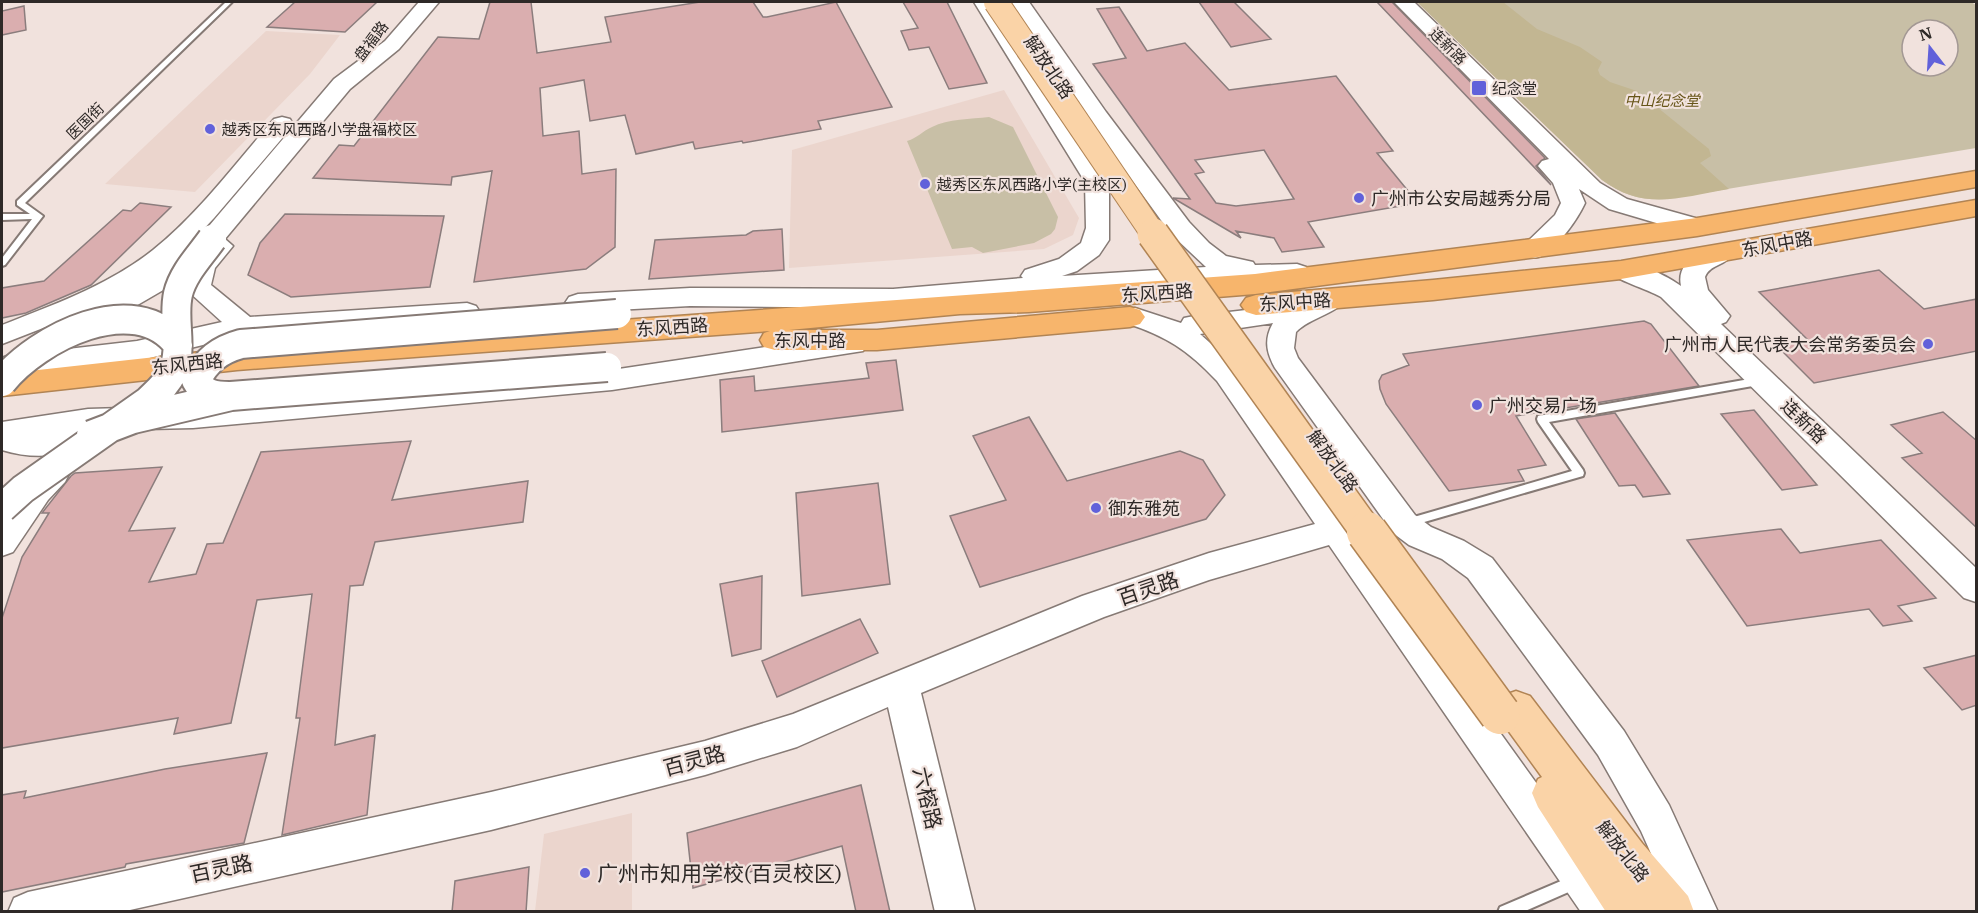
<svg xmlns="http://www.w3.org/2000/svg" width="1978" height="913" font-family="'IBM Plex Serif','Noto Sans SC',serif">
	<rect width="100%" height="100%" fill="#f1e2dd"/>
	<!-- built -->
	<path fill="#ebd5cd" d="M266,31L340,35L310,74L195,192L105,184Z
		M1004,90L1079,218L1073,235L1044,249L789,268L792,150Z
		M632,813V911H535L544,834Z"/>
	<!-- green -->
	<path fill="#c8bfa6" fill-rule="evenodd" d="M1417,2H1971L1976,5V148L1667,199C1641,201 1623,195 1602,180ZM1912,30H1948V66H1912Z
		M989,117L1013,127L1058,217L1055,229L1051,234L1034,243L983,253L972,247L952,249L907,141C918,138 922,131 932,127C948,119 971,119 989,117Z"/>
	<!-- forest -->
	<path fill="#c2b692" d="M1417,2H1503L1537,29L1580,47L1602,62L1598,70L1600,75L1610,82L1637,91L1709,149L1711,156L1700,163L1729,189C1680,197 1645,212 1602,180Z"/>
	<!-- building -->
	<path fill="#daaeaf" stroke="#8b7d7d" stroke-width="1.5" fill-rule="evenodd" d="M295,2H377L345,32L267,27Z
		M490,2H531L537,53L611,42L605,17L700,2H753L763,17H767L836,2L892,107L818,121L821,129L743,143L742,141L695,149L693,142L636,154L625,115L590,121L584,80L540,88L543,136L579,131L582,174L616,169L615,247L586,269L474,282L492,171L452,177L451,185L313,178L339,145L354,146L438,37L479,39Z
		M903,2H947L987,83L949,89L929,47L909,50L901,31L918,28Z
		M1199,2H1234L1271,39L1231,47Z
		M1377,2H1392L1545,158L1536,166L1551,185Z
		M24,6L26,30L2,35V11Z
		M1119,7L1147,51L1185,43L1229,90L1336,76L1393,151L1377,153L1418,203L1308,222L1324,247L1282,252L1274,238L1236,231L1241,238L1173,198L1190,199L1093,64L1126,58L1097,9ZM1264,150L1294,199L1236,206L1216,203L1195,174L1204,172L1195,160Z
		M140,203L171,207L91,285L26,313L2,318V288L44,281L123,210L131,211Z
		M285,214L444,216L430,287L291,297L248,275L260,243Z
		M782,229L784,270L649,279L655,240L746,235L753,231Z
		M1879,270L1924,309L1977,299V351L1814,383L1777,346L1808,340L1759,292Z
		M1644,321L1651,324L1699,386L1516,416L1546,465L1518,470L1524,481L1449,491L1386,404L1380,389L1379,381L1382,375L1409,365L1403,354Z
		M896,360L903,410L722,432L720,380L754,376L755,391L869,378L866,363Z
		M1754,410L1817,485L1782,490L1721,414Z
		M1943,412L1977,441V528L1902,458L1922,453L1891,425Z
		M1615,413L1630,435L1670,494L1643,497L1635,485L1619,486L1576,419Z
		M1029,417L1067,481L1180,451L1203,460L1225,495L1206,519L980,587L950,516L1006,500L973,436Z
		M411,441L392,500L528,481L523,522L375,542L363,585L350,586L335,745L375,735L367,815L282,835L300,718H296L312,594L257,600L231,723L174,734L178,718L2,748V618L22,557L49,513H42L71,476L75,473L162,467L129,531L175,528L149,582L196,574L207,544L223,543L261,452Z
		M878,483L890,584L802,596L796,493Z
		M1781,529L1800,553L1881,540L1936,598L1898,606L1912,621L1883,626L1869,609L1747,626L1687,540Z
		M762,576L761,649L732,656L720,584Z
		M860,619L878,653L777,697L762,661Z
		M1977,655V705L1962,710L1924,668Z
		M267,753L244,843L126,864L125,867L2,892V795L26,791L24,798L165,769Z
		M861,785L890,912H856L842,846L693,888L687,833Z
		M529,867L526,912H452L455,881Z"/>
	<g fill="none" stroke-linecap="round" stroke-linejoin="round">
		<defs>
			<path id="lane" d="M226,2H232L25,203L43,216L5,265L2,266V258L32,219L2,220V214H30L17,205V201Z
				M1761,377L1766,381L1764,384L1549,422L1583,470L1584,473L1583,476L1407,527L1403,526L1401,523L1403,520L1407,519L1572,471L1538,422L1537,419L1538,416Z
				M1575,875L1580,877L1582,882L1580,887L1523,912H1498L1500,907Z"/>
			<path id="secondary" d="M419,2H439L399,49L350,89L225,239L233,246L215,268L211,285L250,317L467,303L476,306L480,312L476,318L467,321L290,334L244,335L137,361L7,376L2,374V358L7,356L137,341L222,322L189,292L185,286L188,273L165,289L91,332L81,334L71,332L68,325L71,318L79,314L2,344V325C53,305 109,285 153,250C199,213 235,164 274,119L282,117L290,119L293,124L290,129L214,218L184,250L203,233L334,79L385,41Z
				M974,2H992L1109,182V240L1099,255L1077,271L1062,276L1206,267L1171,234L1090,122L1011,2H1029L1106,112L1189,222L1209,243L1226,256L1253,262L1255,265L1297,264L1306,267L1310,273L1306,279L1297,282L1213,284L993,298L881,308L690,306L578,312L569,309L565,303L569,297L578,294L690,288L893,289L1023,278L1021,276L1025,270L1059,259L1081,243L1086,228L1085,182Z
				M1394,2H1414L1600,183L1627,199L1706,221L1709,227L1706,233L1697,235L1609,209L1579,189L1585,203C1577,220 1560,244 1543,255C1537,259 1532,257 1525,256L1521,250L1525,244L1555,215L1561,203L1553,183L1538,166L1542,161L1549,159Z
				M1719,247L1728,249L1732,255C1725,266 1710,264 1705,277L1708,290L1730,316L1726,322L1721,324L1976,568V602L1964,598L1661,297C1648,289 1614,280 1608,270L1612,264C1632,258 1664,274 1681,286C1676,262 1699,252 1719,247Z
				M1332,291L1341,294L1345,300C1336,314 1309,318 1296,332L1294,348L1298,358L1415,515L1431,527L1464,541L1492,558L1624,731L1669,805L1718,912H1677L1641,831L1598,755L1468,578L1442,559L1409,545L1393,533L1275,368C1266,352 1264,339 1273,323L1200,334L1237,367L1619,898L1625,912H1581L1329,545L1209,580L1104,617L921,693L975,912H935L888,707L797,747L705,775L491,830L121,912H8L14,898L28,892L491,792L705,741L793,714L1082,596L1209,553L1315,524L1217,381C1188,350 1166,336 1126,323L1122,317L1126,311L1135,308L1181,323L1184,318L1194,316L1255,309L1310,299Z
				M853,334L863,337L867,344L863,351L612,390L193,428L103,430L106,435L101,443C67,455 37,461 2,450V422L88,409L193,406L612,370Z
				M54,462L65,466L69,474L65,482L48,500L13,552L2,556C2,545 0,527 2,517C9,500 37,468 54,462Z"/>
			<path id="primary" d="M1516,691L1530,696L1642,843L1688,896L1694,912H1606L1538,807L1532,793L1538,779L1542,777L1502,722L1496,709L1502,696Z"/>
			<path id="highway" d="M1976,171V187L1697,236L1255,294L1029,312L960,314L789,330H877L1130,307L1140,310L1145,317L1140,324L1130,327L877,350H775L764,347L760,340L764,333L770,331L237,370L2,396V374L237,348L1255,274L1697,218Z
				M1976,200V216L1621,279L1433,300L1256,315L1246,312L1241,305L1246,298L1256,295L1433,280L1621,261Z"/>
		</defs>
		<!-- lane casing -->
		<use href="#lane" stroke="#867a75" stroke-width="4"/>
		<!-- secondary casing -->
		<use href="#secondary" stroke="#867a75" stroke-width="3"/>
		<!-- primary casing -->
		<use href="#primary" stroke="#b18454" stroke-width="3"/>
		<!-- highway casing -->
		<use href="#highway" stroke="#b18454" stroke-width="3"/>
		<!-- lane -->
		<use href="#lane" fill="#fff" fill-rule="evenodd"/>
		<!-- secondary -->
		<use href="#secondary" fill="#fff" fill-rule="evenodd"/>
		<!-- primary -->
		<use href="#primary" fill="#fad3a7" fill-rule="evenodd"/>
		<!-- highway -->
		<use href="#highway" fill="#f7b56c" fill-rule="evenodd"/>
		<defs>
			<path id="secondary-bridge" d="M2,382C37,338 135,288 178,345
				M229,396C214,396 203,394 196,380C207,360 219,350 241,344L617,314
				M91,435L133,419L231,396L607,367
				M2,508L23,489L148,401C157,392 167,384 172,373C184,349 172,320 178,294C183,273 200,256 212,239"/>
			<path id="primary-bridge-far2" d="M996,2L1154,235"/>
			<path id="primary-bridge-far1" d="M1153,234L1368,534"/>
			<path id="primary-bridge" d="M1367,532L1500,714"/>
		</defs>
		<!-- secondary-bridge casing -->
		<use href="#secondary-bridge" stroke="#867a75" stroke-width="32" stroke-linecap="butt"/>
		<!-- primary-bridge-far2 casing -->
		<use href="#primary-bridge-far2" stroke="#b18454" stroke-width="26" stroke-linecap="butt"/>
		<!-- primary-bridge-far1 casing -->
		<use href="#primary-bridge-far1" stroke="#b18454" stroke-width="34" stroke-linecap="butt"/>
		<!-- primary-bridge casing -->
		<use href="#primary-bridge" stroke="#b18454" stroke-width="43" stroke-linecap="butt"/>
		<!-- secondary-bridge -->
		<use href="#secondary-bridge" stroke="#fff" stroke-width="28"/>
		<!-- primary-bridge-far2 -->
		<use href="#primary-bridge-far2" stroke="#fad3a7" stroke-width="24"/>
		<!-- primary-bridge-far1 -->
		<use href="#primary-bridge-far1" stroke="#fad3a7" stroke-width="31"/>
		<!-- primary-bridge -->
		<use href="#primary-bridge" stroke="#fad3a7" stroke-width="40"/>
	</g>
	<!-- markers -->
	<g fill="#6161da" stroke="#f1e2dd" stroke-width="2">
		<rect x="1471" y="80" width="16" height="16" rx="3"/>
		<circle cx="210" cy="129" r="6"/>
		<circle cx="925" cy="184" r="6"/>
		<circle cx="1359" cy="198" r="6"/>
		<circle cx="1928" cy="344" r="6"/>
		<circle cx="1477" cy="405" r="6"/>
		<circle cx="1096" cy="508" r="6"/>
		<circle cx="585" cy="873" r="6"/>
	</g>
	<g text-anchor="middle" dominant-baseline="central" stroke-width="4.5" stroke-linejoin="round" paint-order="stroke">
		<!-- far-street labels -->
		<g font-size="15" fill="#2e2927" stroke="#f1e2dd">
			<text transform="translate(371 41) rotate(-53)">盘福路</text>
			<text transform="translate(1448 46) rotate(45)">连新路</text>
			<text transform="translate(85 121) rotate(-44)">医国街</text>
		</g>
		<!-- far-poi labels -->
		<g font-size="15" fill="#2e2927" stroke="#f1e2dd" text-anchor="start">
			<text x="1492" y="88">纪念堂</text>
			<text x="222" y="129">越秀区东风西路小学盘福校区</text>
			<text x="937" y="184">越秀区东风西路小学(主校区)</text>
		</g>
		<!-- far-park labels -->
		<g font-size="15" font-style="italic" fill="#675518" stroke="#f1e2dd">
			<text x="1662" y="100">中山纪念堂</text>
		</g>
		<!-- street labels -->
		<g font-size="18" fill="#2e2927" stroke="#f1e2dd">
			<text transform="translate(1049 67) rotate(56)">解放北路</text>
			<text transform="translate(1777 244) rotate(-10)">东风中路</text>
			<text transform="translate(1157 293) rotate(-4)">东风西路</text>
			<text transform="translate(1295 302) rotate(-4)">东风中路</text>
			<text transform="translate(672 327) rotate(-4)">东风西路</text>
			<text x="810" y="340">东风中路</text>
			<text transform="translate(187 364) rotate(-6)">东风西路</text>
			<text transform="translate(1804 421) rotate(44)">连新路</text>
			<text transform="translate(1333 461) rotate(54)">解放北路</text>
			<text transform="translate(1623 851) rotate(52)">解放北路</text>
		</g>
		<!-- poi labels -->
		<g font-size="18" fill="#2e2927" stroke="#f1e2dd" text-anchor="start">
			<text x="1371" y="198">广州市公安局越秀分局</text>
			<text x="1916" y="344" text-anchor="end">广州市人民代表大会常务委员会</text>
			<text x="1489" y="405">广州交易广场</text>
			<text x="1108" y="508">御东雅苑</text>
		</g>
		<!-- near-street labels -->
		<g font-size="21" fill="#2e2927" stroke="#f1e2dd">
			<text transform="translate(1148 588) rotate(-19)">百灵路</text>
			<text transform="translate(694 760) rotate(-15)">百灵路</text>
			<text transform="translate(928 798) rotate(77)">六榕路</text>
			<text transform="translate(221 868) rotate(-12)">百灵路</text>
		</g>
		<!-- near-poi labels -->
		<g font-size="21" fill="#2e2927" stroke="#f1e2dd" text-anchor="start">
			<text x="597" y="873">广州市知用学校(百灵校区)</text>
		</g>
	</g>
	<!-- border -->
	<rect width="1978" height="913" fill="none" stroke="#2e2927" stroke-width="6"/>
	<!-- north arrow -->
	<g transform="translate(1930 48) rotate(343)"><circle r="28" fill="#f1e2dd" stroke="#a39894" stroke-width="1.5"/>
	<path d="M0-4.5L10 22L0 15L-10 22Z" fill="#6161da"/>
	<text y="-9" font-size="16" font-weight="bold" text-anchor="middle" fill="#2e2927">N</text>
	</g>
</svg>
